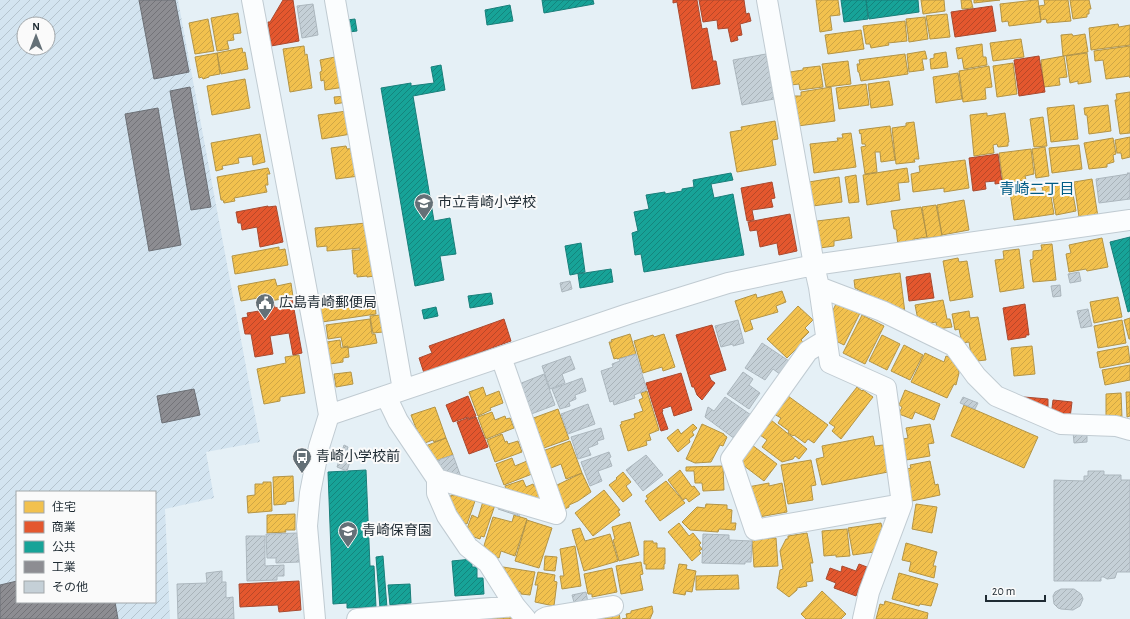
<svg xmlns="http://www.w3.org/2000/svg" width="1130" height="619" font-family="'Alegreya Sans','Noto Sans JP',sans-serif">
	<defs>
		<pattern id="industrial-furrows" width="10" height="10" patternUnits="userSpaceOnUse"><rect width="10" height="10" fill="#d3e4f0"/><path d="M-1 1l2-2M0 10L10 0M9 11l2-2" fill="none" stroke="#b5c4ce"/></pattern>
		<pattern id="homes-hatch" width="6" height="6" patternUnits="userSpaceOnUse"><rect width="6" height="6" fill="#f2c14e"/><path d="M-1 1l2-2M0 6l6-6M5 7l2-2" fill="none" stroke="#cfa645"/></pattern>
		<pattern id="shops-hatch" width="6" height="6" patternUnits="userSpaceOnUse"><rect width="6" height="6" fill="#e4572e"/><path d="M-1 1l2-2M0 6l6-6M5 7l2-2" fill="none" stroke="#b84828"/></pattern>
		<pattern id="public-hatch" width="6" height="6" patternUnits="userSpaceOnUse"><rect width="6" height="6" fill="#17a398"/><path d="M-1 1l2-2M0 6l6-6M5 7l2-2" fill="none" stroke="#14857d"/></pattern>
		<pattern id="industry-hatch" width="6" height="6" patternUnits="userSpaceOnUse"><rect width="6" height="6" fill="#8d8d92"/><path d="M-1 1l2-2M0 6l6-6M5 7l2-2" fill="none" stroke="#737378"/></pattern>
		<pattern id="building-hatch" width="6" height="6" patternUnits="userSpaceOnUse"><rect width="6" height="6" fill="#c5d0d7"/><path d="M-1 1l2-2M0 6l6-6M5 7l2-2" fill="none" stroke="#a9b3b9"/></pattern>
	</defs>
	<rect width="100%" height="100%" fill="#e5f0f6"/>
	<!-- industrial -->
	<path fill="url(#industrial-furrows)" fill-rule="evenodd" d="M0,0H178L260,442L206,452L214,498L165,509L170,619H0ZM24,24H48V48H24ZM17,492H155V602H17Z"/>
	<!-- homes -->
	<path fill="url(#homes-hatch)" stroke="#b39446" d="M816,0H838L840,15L830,16L832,30L820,32Z
		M921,0H944L945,11L923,14Z
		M961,0H971L973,8L962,9Z
		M974,0H1000L974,3Z
		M1035,0H1038L1041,22L1009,26L1008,21L1002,22L1000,4Z
		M1044,0H1068L1071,21L1047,23L1046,19L1041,20L1039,6L1045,5Z
		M1070,0H1089L1091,9H1089V14H1087V17L1073,19Z
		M238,13L241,33L233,34L234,40L227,41L229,49L217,51L211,18Z
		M947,14L950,37L930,39L926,16Z
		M925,17L928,39L909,42L906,19Z
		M208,19L214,51L195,54L189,23Z
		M905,21L907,41L888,43L889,45L871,48L870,44H866L863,26Z
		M1118,24L1119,27L1130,25V45L1091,50L1089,28Z
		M861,30L864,49L828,54L825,35Z
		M1072,34L1073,36L1085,34L1088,52L1063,56L1061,35Z
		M1021,39L1024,57L993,61L990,43Z
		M982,44L983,57H986L987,65L964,69L962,58L958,59L956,48Z
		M304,46L305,55L307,54L312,88L290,92L283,49Z
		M1130,46V78V76L1106,79L1103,60L1095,61L1094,51Z
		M242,48L243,53L245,52L248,69L221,74L217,53Z
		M925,51L927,59H922L924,70L909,72L907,54Z
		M946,52L948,67L931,69L930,59L934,58V54Z
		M217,53L220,74L209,76V77L203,79L202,77L199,78L195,57Z
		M1087,53L1091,82L1078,84V81L1070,83L1066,56Z
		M905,54L908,74L861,81L859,72H858L857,64H860L859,60Z
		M340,56L345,87L325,90L324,80L321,81L320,72L322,71L320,60Z
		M1064,56L1067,77L1059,78L1060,85L1044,87L1041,60Z
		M848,61L851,84L826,87L822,64Z
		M1013,63L1017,94L997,97L993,66Z
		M820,66L823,87L800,90L799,84L791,85L790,72L803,70V68Z
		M989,66L992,87L985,88L986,99L963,102L959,71Z
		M958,73L962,99L936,103L933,77Z
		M245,79L250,108L212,115L207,86Z
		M889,81L893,105L871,108L868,84Z
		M866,84L869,105L839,109L836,88Z
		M831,87L835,121L798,126L794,96H801V92Z
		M1130,92V133L1120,134L1115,100H1117L1116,94Z
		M346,96L347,102L335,104L334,97Z
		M1074,105L1078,139L1051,142L1047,108Z
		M1108,105L1111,131L1089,134L1087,115H1085L1084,108Z
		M347,111L351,134L322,139L318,115Z
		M987,113V116L1005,113L1009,142H1008V146L998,147L997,144L993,145L994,153L974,156L970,115Z
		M1043,117L1047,146L1034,147L1030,119Z
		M775,121L778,139L772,140L776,165L737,172L730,132L742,130L741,127Z
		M914,122L919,159H914L915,162L896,164L892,128L906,126V123Z
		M890,126L895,160L881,162L880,152H875L877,172L865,174L861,147L866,146L865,144H862L861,133L860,134L859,130Z
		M851,133L856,167L814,173L810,144L838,141L837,138H843L842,134Z
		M260,134L265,162L253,165L252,156L238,158L239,163L222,166L223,169L216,171L211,143Z
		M1130,137V157L1122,159L1121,153H1117L1115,140Z
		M1113,138L1116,154L1113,155L1114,162L1107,164V167L1089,169L1084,143Z
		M1079,145L1082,169L1052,173L1049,148Z
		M346,146L347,149L355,148L359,176L336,179L331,148Z
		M1045,147L1049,176L1036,178L1032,149Z
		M1031,149L1034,174L1025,176L1026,180L1003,183L999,153Z
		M965,160L969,188L944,192V188L913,192L911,174L920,172L919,166Z
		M268,168L270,174H267L268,185H265L267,192L234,198L235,201L224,203L223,200H221L217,177Z
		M907,168L909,182L898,183L900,200L867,205L863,175Z
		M856,175L859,202L849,203L845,177Z
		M839,177L842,202L813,206L809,182Z
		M1092,179L1098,217L1078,220L1077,217H1079L1074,182Z
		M1071,183L1076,211L1056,215L1051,186Z
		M1049,185L1054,214L1014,220L1010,192L1035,188L1036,192L1043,191L1042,187Z
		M964,200L969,230L942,235L937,205Z
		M936,205L942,236L927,238L922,207Z
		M921,207L927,237L914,239L915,242L898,245L896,229H894L891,211Z
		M849,217L852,238L834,241V246L820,248L817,221Z
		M366,223L375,276L367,277V276L357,277V274H354L352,250H360V248L327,251V246L317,247L315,228Z
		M1102,238L1108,267L1087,271L1086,269L1069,272L1066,254L1071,253L1069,245Z
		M1052,244L1056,280L1033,282L1030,260L1033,259V251L1042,250L1041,245Z
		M279,247V250L285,249L288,265L235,274L232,256Z
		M1019,249L1024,288L1000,292L995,260L1004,259L1003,251Z
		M958,258L959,262L967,261L973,297L950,301L943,261Z
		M900,273L905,313L855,288L854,280Z
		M275,279L277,286L291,283L293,297L259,303L258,298L241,301L238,286Z
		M782,291L786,302L776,306L778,312L750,320L753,329L745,332L735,301L756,294L757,298Z
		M374,295L376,314L322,322L320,307L336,305L335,300Z
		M1118,297L1122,317L1094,323L1090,302Z
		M943,300L947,319H950L952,327L937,329L936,322L925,324L918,320L915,305Z
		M837,302L860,313L844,345L834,340L831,314Z
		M798,306L813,320L805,328L809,332L801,340L803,342L787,358L767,339Z
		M969,311L970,318L978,317L986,360L977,361L976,358L972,359L969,342L962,343L959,329L955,330L952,314Z
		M380,315L383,332L373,333L370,316Z
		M862,315L884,326L865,364L843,353Z
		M1130,318V339H1129L1124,320Z
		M370,319L372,334H375L377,343L348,348V346L343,347L341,337L328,339L326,325Z
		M1122,320L1126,343L1098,348L1094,326Z
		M630,334L636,354L617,359V358L614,359L609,342H612L611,340Z
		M664,334L675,367L663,371L662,367L643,373L634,341L653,335L654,337Z
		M882,335L900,344L887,370L869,361Z
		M340,340L341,348L348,347L349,357L343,358V362L330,364L327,342Z
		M904,345L923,355L910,380L891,371Z
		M1032,346L1035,374L1014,376L1011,348Z
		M1128,346L1130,362L1100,368L1097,352Z
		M925,353L944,362L946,356L956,360L959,373L956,385L954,384L947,398L911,382Z
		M299,355L305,393L280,397V401L264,404L257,369L286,363L285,357Z
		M1130,365V380L1105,385L1102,370Z
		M351,372L353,384L336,387L334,374Z
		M483,387L486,396L499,391L503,403L490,408L491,410L478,416L469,392Z
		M857,387L862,391L863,390L873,397L841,439L832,431L835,427L829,423Z
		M905,390L940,404L934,420L915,412L912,419L899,414L902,407L899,405Z
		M647,391L659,430L649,434L651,440L646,441L647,445L628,451L620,425L622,424L621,422L635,418L634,414L643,411L639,400L643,398L641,393Z
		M1126,392H1130V416L1127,417Z
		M1121,393L1122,418H1106V394Z
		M788,396L828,425L814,443L808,439L805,443L794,435L793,436L788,433L789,431L778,423L781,418L774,414Z
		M964,405L1038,437L1024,468L951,436Z
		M435,407L446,438L434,442L433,440L422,444L411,415Z
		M558,409L569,439L544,448L541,441L528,420Z
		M492,412L495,420L505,416L506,419L510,418L514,428L486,439L478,417Z
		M771,420L807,449L799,459L795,456L793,459L782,462L762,447L767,440L760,435Z
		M693,424L697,428L692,432L694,435L689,439L690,442L678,452L667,438L678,429L681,434Z
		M702,424L724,434V435L727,437L723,446L720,445L711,462L695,463L686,459Z
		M930,424L934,443L928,444L930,456L906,460L903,439L908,438L906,428Z
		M502,434L505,442L507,441L508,444L518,441L522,452L495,462L487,440Z
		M873,436L875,446L883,445L888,472L822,485L816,459L824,457L822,446Z
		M446,438L453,455L432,462L423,447Z
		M570,441L582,473L566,479L561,464L546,470L540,452Z
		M752,445L777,464L764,481L739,462Z
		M512,458L515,466L527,461L532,474L504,485L496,464Z
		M811,460L816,485L811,486L813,500L788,504L781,465Z
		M930,461L935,485L938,484L940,495L912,501L909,488H911L907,469L911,468L910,465Z
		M723,466L724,490L703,491L702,483H695L694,471H686V467Z
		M680,470L692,487L694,486L700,494L689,502L686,498L683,500L668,480Z
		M623,472L631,482L626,486L632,495L623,502L609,485L617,479L616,478Z
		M582,473L591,492L578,501L569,505V507L561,511L555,486Z
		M293,476L294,501L286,502V504L274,505L273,477Z
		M523,480L526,487L533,484L534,486L539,485L545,500L509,497L505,486Z
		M666,481L685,503L660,521L645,501L648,499L646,496Z
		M263,482H271L272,511L248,513L247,496L255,495V484H263Z
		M769,483V486L782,483L787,512L759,517L756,499L751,500L748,487Z
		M456,490L470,495L469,499L475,501L467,524L455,520L450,499L451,495L454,496Z
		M604,490L620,510L618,511L620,515L593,536L575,513Z
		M484,498L496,502L484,537L481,536L480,539L465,534L472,515L478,518Z
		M706,504L727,505V509L732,510L731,523H736L735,530L719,529L718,532L690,530L682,522L697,507L705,508Z
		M916,504L937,507L932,533L912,529Z
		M295,514V530H285L286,532L267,533V515Z
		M514,515L527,519L515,556L501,551L499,558L482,552L493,517L512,522Z
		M527,520L552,528L539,568L515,561Z
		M630,522L639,555L619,561L613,540L615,539L612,527Z
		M679,523L689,536L693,533L701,543L699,545L702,549L699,551L701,553L692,561L668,532Z
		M881,523L884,541L881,551L853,555L848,528Z
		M580,528L585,541L610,534L618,561L584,571L572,530Z
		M847,529L850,556L836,557V555L824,556L822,531Z
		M807,533L813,563H810L813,581L806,582L807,586L797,588V590L789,597L777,588L780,570L783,569L780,551L786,539H788V536Z
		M776,538L778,566L754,567L752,539Z
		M644,541H653V543H657V548H665V564H664V569H646V564H644Z
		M906,543L937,552L933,566H936L934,578L909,571L911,562L902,560Z
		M575,546L581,586L562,589L560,576H564L560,549Z
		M545,556L557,557L555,571L544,570Z
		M641,562L643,574L640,575L643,590L621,594L616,566Z
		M679,564L687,565L686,569L696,571L692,592L686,591L685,595L673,593Z
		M503,567L535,572L530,595L521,594V592L508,590L501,581Z
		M612,568L617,592L592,597V594H588L584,574Z
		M538,572L555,575L554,581L557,582L554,606L535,602L538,585H535Z
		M899,573L938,584L931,606L920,604L919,606L892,599Z
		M738,575L739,589L696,590V576Z
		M822,591L846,614L841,619H806L801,614Z
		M885,601L928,613L927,619H876L880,604L884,605Z
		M652,606L653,612L650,619H622L627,618L626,614L631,613V611Z
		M619,613L620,619H596L601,618L600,617Z
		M512,616L514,619H476Z"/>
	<!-- shops -->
	<path fill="url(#shops-hatch)" stroke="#a94a30" d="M283,0H293L299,41L271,46L268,22H270Z
		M673,0H697L702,29L707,28L713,61H716L720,84L692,89L677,2L673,3Z
		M699,0H744L746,14L749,13L751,21L740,24L742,35L737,36L738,40L731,42L728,28L718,29L717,20L703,22Z
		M992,6L996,31L955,37L951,12Z
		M1039,56L1045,92L1019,96L1014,60Z
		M998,154L1002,183L995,184V181L985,182L986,189L973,191L969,158Z
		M772,182L775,198L771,199L773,207L752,210L754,220L747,221L741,188Z
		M268,206V207L276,206L283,242L260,247L257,227L242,230L241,223H238L236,212Z
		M790,214L797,251L779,255L777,243L760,247L757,230L750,231L748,222Z
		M930,273L934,298L909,301L906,277Z
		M292,298L302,353L293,355L289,333L270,336L273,354L255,357L251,334H245L242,318L248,317L247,313L259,311L258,306L274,303L275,308L284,306L283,299Z
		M1025,304L1029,335H1026V337L1008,340L1003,308Z
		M504,319L511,341L424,373L419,358L432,353L429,346Z
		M712,325L726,370L709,375L711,380L715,383L702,400L697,395L694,387H692L676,335Z
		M681,373L692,410L674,416L671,406L662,409L663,411L662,412L668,429L661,431L646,383Z
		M468,396L476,416L469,419L468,417L453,422L446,405Z
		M1024,397L1048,399V411L1024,401Z
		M1053,400L1072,402L1070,418L1051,416Z
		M476,417L488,447L469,454L457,422L468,418V420Z
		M859,564L867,567L856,596L834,588L836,583L826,579L830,568L841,572L842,566L856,571Z
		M299,581L301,610L279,612L278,605L240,607L239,584Z"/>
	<!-- public -->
	<path fill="url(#public-hatch)" stroke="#197f7a" d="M542,0H593L594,4L544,13Z
		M841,0H866L868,19L844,22Z
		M866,0H918L919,12L869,19Z
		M510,5L513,21L487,25L485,10Z
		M355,19L357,31L349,32L347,20Z
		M441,65L445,90L413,96L434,221L450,218L456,254L440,256L444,280L415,286L381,88L411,83V86L434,83L431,67Z
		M731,173L733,180L711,184L714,198L733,194L744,255L644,272L641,254L635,255L632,233L638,231L634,212L649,209L646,195L665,192V194L682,191V189L694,187L693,180Z
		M1130,237V311L1128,312L1110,242Z
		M581,243L585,272L570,275L565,246Z
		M611,269L613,282L580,288L578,274Z
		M491,293L493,304L470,308L468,296Z
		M436,307L438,316L424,319L422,310Z
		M366,470L370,566H374L376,607L347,608V603L333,604L328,472Z
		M383,556L387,608H380L376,557Z
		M472,559V567H477V578H483L484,594L455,596L452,561Z
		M410,584L411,603L390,605L388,585Z"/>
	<!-- industry -->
	<path fill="url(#industry-hatch)" stroke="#6c7076" d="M139,0H175L189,72L154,79Z
		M190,87L211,207L191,210L170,91Z
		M158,108L181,245L149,251L125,114Z
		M194,389L200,415L162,423L157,396Z
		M17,581V602H115L118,619H0V585Z"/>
	<!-- building -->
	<path fill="url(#building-hatch)" stroke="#acb7be" d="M313,4L318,35L302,38L297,6Z
		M766,54L774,99L742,105L733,60Z
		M1127,173H1130V199L1099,203L1096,179L1128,174Z
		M1079,272L1081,281L1070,283L1068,274Z
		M570,281L572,289L562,292L560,283Z
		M1060,285L1061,296L1053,297L1051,286Z
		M1088,309L1092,326L1081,328L1077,311Z
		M738,320L744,343L733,346V344L721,347L715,326Z
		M762,343L789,361L781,375L773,369L765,380L745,368Z
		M636,354L647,390L634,395L635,398L614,405L613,401L610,402L601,371L613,367L612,364L620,361L619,359Z
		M570,356L575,369L562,374L565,383L550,389L542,366Z
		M743,372L753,379L749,385L760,393L749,409L727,394Z
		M544,374L555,405L526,416L514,386Z
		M582,378L586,391L575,395L576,399L569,402L570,406L560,409L552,389Z
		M725,397L751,415L735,439L705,417L708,407L714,411Z
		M963,397L978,403L975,409L960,403Z
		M588,404L595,424L568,434L561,414Z
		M601,428L604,439L597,441L598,444L588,448L591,455L578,459L571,437Z
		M1073,431H1087V442L1074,443Z
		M344,445L348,447L345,456L351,458L347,471L337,467Z
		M609,452L611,457L609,458L612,466L598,471L602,481L590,486L581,462Z
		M453,455L461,477L443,473L438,460Z
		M646,455L663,475L643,491L626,470Z
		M1088,471H1104V475H1121V480H1130V572H1117L1115,578L1107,579L1104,577H1101V581H1054V480L1084,481V476H1088Z
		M500,504L521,511L519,516L498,509Z
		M297,533L299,562L276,563V558H267L266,534Z
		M703,534L729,535V540L752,541L751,562H745V564L702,563Z
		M246,536H265V566L284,565V576H277V580L247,581Z
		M222,571V582H226V598L233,597L234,619H178L177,584L207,583L206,573Z
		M1061,589H1074L1081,594L1083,599L1080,606L1073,610L1061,609L1058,608L1054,604L1053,596L1055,592Z
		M586,592L588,603L575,606L572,595Z"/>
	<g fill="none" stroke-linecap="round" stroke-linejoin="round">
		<defs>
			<path id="minor" d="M252,0L317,345L329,415L319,447L310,493L307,526L315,619
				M335,0L403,390
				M767,0L814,265L819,287L830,363L886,388L902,504L869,592L863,619
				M819,287L882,311L954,346L976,376L996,396L1061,424L1116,426L1130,430
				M826,340L808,351L731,459L755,530L902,504
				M501,357L556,514
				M386,396L398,421L437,479L556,514
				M329,415L628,314L728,283L814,265L1130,220
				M437,479V493L447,516L468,547L488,563L515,606L526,619
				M357,619L515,606
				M543,619L547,617L613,606"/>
		</defs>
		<!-- minor casing -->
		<use href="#minor" stroke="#c0cbd2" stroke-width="22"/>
		<!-- minor -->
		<use href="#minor" stroke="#fbfdfe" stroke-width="20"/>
	</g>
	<!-- icons -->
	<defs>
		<symbol id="school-pin" viewBox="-11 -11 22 30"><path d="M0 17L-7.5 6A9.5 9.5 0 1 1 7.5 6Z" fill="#647077" stroke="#fafafa"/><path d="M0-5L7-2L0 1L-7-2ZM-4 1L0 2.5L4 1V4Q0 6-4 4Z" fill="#fff"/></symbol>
		<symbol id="civic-pin" viewBox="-11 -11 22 30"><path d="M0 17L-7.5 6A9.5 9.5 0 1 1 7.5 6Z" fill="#647077" stroke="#fafafa"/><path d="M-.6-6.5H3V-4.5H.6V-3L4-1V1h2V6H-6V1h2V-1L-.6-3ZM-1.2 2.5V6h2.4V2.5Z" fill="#fff"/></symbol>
		<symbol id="bus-pin" viewBox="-11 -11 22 30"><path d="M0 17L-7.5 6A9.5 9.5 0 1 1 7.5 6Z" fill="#647077" stroke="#fafafa"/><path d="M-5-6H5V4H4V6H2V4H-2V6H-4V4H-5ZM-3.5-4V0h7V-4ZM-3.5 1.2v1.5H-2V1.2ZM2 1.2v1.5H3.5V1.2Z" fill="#fff"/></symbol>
	</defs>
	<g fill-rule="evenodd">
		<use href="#school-pin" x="413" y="192" width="22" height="30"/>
		<use href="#civic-pin" x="254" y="292" width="22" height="30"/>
		<use href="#bus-pin" x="291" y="446" width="22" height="30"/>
		<use href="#school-pin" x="337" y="520" width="22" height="30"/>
	</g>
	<g text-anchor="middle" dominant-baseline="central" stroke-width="4" stroke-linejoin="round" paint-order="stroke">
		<!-- poi labels -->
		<g font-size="14" fill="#1f2b33" stroke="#fafafa" text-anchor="start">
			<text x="438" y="203">市立青崎小学校</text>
			<text x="279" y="303">広島青崎郵便局</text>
			<text x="316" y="457">青崎小学校前</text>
			<text x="362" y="531">青崎保育園</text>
		</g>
		<!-- neighbourhood labels -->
		<g font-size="15" fill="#005c86" stroke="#fafafa">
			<text x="1037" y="189">青崎二丁目</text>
		</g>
	</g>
	<!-- legend -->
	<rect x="16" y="491" width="140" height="112" fill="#fafafa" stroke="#a2a7aa"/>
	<rect x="24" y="501" width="20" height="12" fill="#f2c14e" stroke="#a2a7aa"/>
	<text x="52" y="511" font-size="12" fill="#1f2b33">住宅</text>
	<rect x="24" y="521" width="20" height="12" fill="#e4572e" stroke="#a2a7aa"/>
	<text x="52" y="531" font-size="12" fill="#1f2b33">商業</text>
	<rect x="24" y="541" width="20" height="12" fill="#17a398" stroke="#a2a7aa"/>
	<text x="52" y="551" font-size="12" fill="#1f2b33">公共</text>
	<rect x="24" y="561" width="20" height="12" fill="#8d8d92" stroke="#a2a7aa"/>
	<text x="52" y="571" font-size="12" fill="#1f2b33">工業</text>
	<rect x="24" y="581" width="20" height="12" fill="#c5d0d7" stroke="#a2a7aa"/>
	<text x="52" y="591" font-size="12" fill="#1f2b33">その他</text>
	<!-- north arrow -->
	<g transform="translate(36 36)"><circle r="19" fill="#fafafa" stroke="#a2a7aa"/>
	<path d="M0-3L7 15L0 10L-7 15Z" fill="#647077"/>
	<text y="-6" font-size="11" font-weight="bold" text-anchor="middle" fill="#1f2b33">N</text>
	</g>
	<!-- scale -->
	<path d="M986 595v6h59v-6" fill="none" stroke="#1f2b33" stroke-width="2"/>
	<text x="992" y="595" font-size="12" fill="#1f2b33" stroke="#fafafa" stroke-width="3" paint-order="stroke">20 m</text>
</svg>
